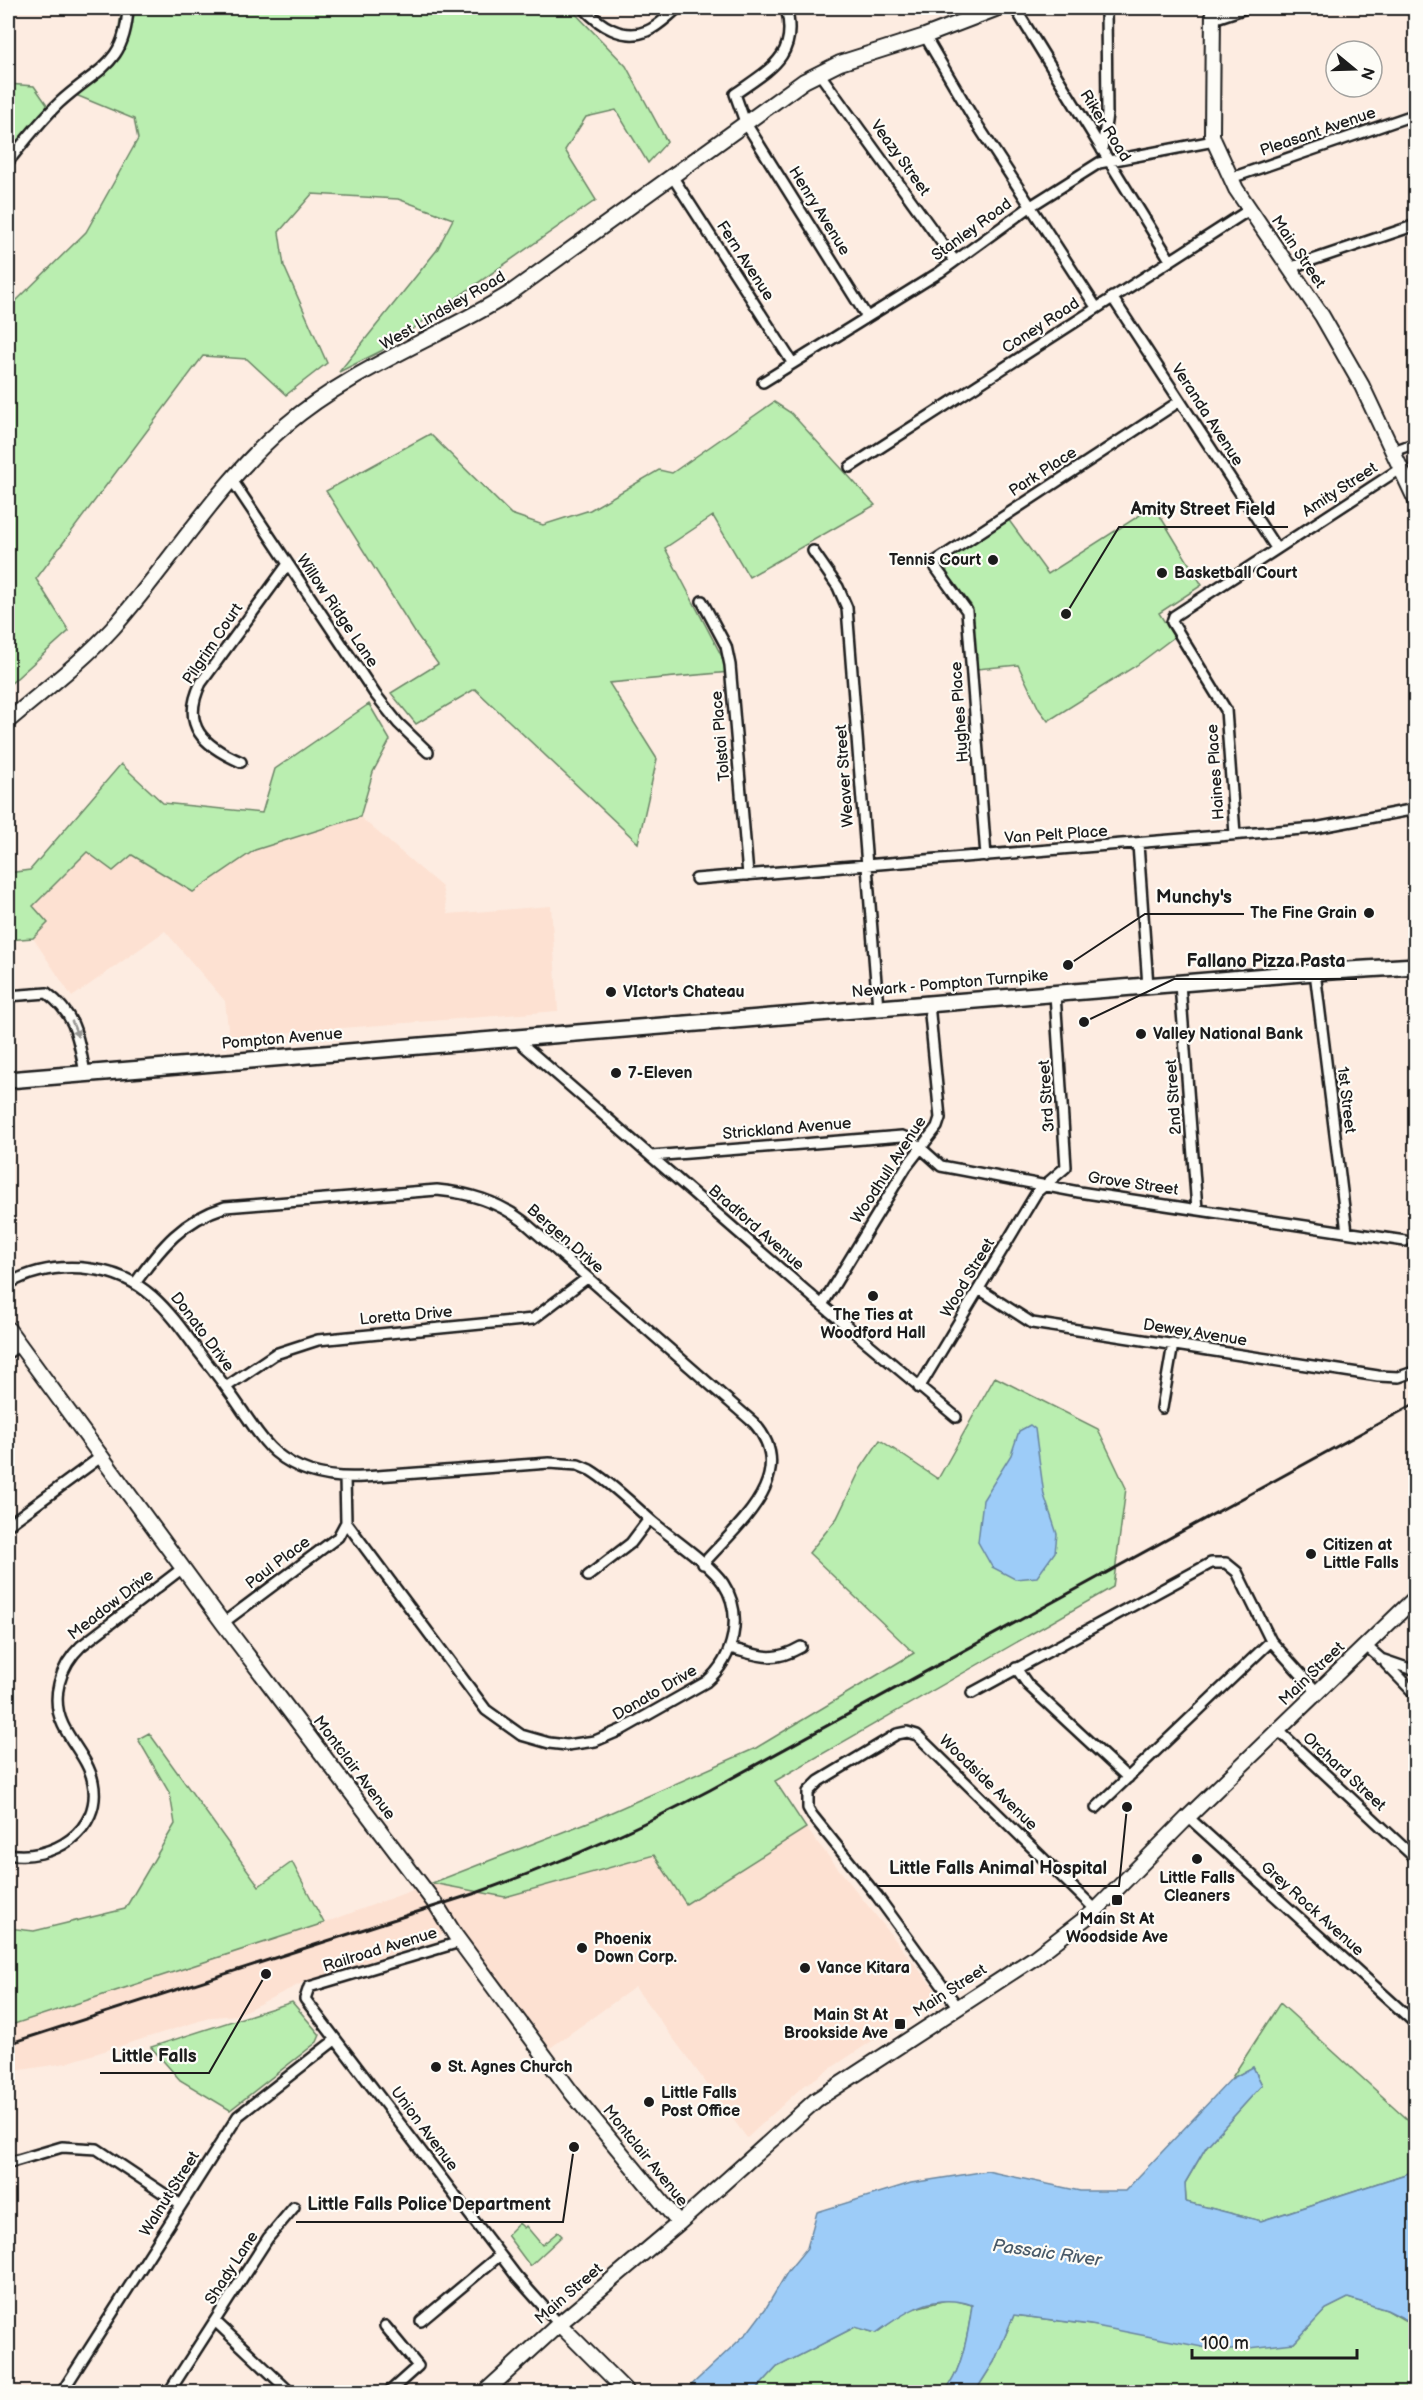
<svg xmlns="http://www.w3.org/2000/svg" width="1423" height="2400" font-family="'Balsamiq Sans',sans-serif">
	<rect width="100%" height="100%" fill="#fdece1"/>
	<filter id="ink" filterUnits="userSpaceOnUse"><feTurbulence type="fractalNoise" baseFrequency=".0167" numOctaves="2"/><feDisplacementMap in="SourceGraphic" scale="12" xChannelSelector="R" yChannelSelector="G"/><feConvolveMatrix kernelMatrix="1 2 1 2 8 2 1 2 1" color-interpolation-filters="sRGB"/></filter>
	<g filter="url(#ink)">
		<!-- built -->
		<path fill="#fde1d2" d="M360,817L442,887L448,914L551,906L558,1011L229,1037L225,1001L165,931L72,997L33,938L48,923L33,906L87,851L132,855L193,892L255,850Z
			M806,1828L940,1996L801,2088L747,2138L635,1987L550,2048L454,1920L442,1934L401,1951L302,1983L237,2015L212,2017L66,2063L8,2072V2026L324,1923L432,1883L505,1897L654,1855L686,1904Z"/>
		<!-- green -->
		<path fill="#baeeb0" stroke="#6b8566" stroke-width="1.5" d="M122,8H202L215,14L219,8H570L626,66L667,142L648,163L616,110L586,117L565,150L596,200L381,351L339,372L437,250L453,219L398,199L312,194L279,232L284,266L327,363L286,395L247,359L203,356L36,579L69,631L8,686V301L15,302L86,232L138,139L134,119L71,93L114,58Z
			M8,84L34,86L50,109L21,142L8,137Z
			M774,402L791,413L875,505L749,577L713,516L665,548L730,672L609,683L657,759L638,843L475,689L416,724L391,693L438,664L414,631L326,491L430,434L511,514L543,525L590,510L659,470L672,473Z
			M1154,506L1202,585L1159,613L1174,637L1137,665L1048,721L1039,709L1018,665L977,669L971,605L947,573L946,560L1008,519L1048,574Z
			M369,704L390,740L373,772L360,817L255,850L193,892L132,855L113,871L87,852L33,906L48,923L33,938L8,940V873L30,870L121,764L163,803L262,813L275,769Z
			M995,1377L1098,1429L1126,1488L1113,1587L775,1781L806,1828L686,1904L654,1855L505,1897L432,1883L596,1819L756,1748L914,1653L809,1553L837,1518L861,1468L880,1440L938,1479Z
			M149,1733L259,1886L292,1862L324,1923L8,2026V1928L34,1931L125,1909L175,1824L170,1794L138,1739Z
			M292,2002L320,2035L317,2042L230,2110L180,2080L151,2047Z
			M1280,2003L1415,2126V2171L1261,2221L1186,2202L1185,2183L1206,2147L1262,2085L1253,2067L1231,2079Z
			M519,2223L524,2228L526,2226L542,2245L558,2232L562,2236L530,2266L507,2235Z
			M1348,2298L1387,2310L1413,2325L1415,2392H975L994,2362L1014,2315L1091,2325L1294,2343L1326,2309Z
			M950,2299L972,2305C969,2329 961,2377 943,2392H754L777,2367L855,2327L876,2333L908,2310Z"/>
		<!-- water -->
		<path fill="#9dccf8" stroke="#6986a0" stroke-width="1.5" d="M1030,1425L1035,1429L1044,1495L1057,1534L1055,1552L1037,1577L1015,1579L992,1567L978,1542L983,1500L1011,1455L1019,1431Z
			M1253,2067L1262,2085L1206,2147L1185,2183L1186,2202L1261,2221L1415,2171V2324L1387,2310L1348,2298L1326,2309L1294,2343L1222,2351L1091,2325L1014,2315L994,2362L975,2392H943C961,2377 969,2329 972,2305C934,2292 906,2311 876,2333L855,2327L777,2367L754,2392H684L748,2332L766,2308L788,2271L807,2248L817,2212L911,2183L987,2171L1080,2191H1125L1231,2079Z"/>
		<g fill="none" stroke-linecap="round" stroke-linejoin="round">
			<defs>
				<path id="street" d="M584,8C599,25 623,41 647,31C658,27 669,15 678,8
					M786,8C799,56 770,69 735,94L745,122L867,317
					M1015,8L1170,260
					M1213,19L1246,8
					M925,36L975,121L1096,307
					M819,73L955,261
					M1102,150L1107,114L1106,8
					M8,162C24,142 40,121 59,103C96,68 125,67 128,8
					M672,176L792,362
					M1231,178L1416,114
					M1289,268L1416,225
					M1112,297L1276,548
					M763,382L940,272L1031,206L1099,163L1214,141
					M1393,451L1416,443
					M850,467L1249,210
					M232,480L375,694L398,723L428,752
					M813,551L838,587L847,608L878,1008
					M702,601L726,646L730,665L748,875
					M241,762C204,746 180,726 201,683L288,564
					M1235,834L1226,710L1172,622L1174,616L1401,468
					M1138,844L1148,986
					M986,856L967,611L936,568V561L1180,401
					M696,879L1315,828L1416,809
					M1315,972L1347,1232
					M1180,984L1197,1209
					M8,996L47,993C77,1016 78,1038 85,1073
					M515,1038L822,1305L956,1417
					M651,1156L902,1136L912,1140L941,1166L1079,1192L1405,1241
					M136,1282C161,1247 183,1220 225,1207L437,1190C469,1193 497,1201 523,1221L754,1423C801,1476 737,1525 703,1564
					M8,1284C33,1270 62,1265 91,1269C144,1275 169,1311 198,1351C214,1371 230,1392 244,1413C254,1427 262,1441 275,1452C300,1473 332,1479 364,1477L549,1463L578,1465L590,1470C613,1484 633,1505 654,1523C672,1538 710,1564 723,1583C744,1615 734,1658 706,1682L621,1730L595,1741L567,1745L549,1743L521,1735L486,1710L346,1522L345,1478
					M979,1289L1032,1323L1378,1376L1399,1377L1416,1371
					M822,1305L906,1167L937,1127L940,1118L929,1004
					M8,1353L19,1345
					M226,1387L275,1354L318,1340L533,1319L587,1278
					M919,1388L1037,1192L1066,1167L1055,994
					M1162,1408L1173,1344
					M8,1525L102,1456
					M588,1576L631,1543L649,1519
					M223,1623L338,1537L346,1522
					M1365,1645L1381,1659L1416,1671
					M730,1648C760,1656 773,1663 801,1647
					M1386,1664L1416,1695
					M1016,1668L1028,1685L1128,1778
					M972,1693L1211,1563H1226L1237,1572L1271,1641L1317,1692
					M1278,1730L1416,1859
					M1096,1808L1271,1641
					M1188,1817L1416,2024
					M8,1854C51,1862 103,1831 93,1782C89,1761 72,1744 63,1725C50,1698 60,1666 81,1646L184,1567
					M460,1942L309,1987L305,1999L517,2277L559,2324
					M957,2006L877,1896L812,1815L808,1808V1792L819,1781L897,1734L907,1732L917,1735L1096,1910
					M8,2163L62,2147L97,2149L181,2205
					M215,2321L290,2392
					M421,2321L500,2255
					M385,2326L418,2366L389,2392
					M62,2392L238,2116L335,2040
					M169,2392L268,2238L294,2207"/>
				<path id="secondary" d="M1213,8L1212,135L1214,141L1236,189L1322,316L1362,386L1416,501
					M8,721C43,691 82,662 113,628C172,561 218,483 286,425C351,369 437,339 509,294L804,81L840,63L925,36L998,8
					M8,1329L223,1623L437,1906L455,1935L572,2093L679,2223
					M559,2324L627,2392
					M485,2392L559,2324L679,2223L816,2100L1034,1958L1096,1910L1188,1817L1416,1597"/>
				<path id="primary" d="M8,1080L1315,972L1416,966"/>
			</defs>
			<!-- street casing -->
			<use href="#street" stroke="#1c1c1c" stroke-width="14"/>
			<!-- secondary casing -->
			<use href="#secondary" stroke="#1c1c1c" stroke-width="18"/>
			<!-- primary casing -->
			<use href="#primary" stroke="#1c1c1c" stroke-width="20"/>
			<!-- street -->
			<use href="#street" stroke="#fdfcf7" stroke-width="9"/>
			<!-- secondary -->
			<use href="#secondary" stroke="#fdfcf7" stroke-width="14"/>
			<!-- primary -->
			<use href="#primary" stroke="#fdfcf7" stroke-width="15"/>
			<!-- rail -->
			<path stroke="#1c1c1c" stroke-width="3" d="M8,2044L476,1893C556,1865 634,1830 710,1790L1416,1403"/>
		</g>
		<!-- one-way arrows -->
		<defs><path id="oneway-solid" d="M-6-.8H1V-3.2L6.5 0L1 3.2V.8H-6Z" transform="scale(1.5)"/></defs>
		<use fill="#989794" href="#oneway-solid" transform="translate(75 1029) rotate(68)"/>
	</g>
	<!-- markers -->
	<g fill="#1c1c1c" stroke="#fdfcf7" stroke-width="2">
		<circle cx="993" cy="560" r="6"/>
		<circle cx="1162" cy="573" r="6"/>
		<circle cx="1369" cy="913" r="6"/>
		<circle cx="611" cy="992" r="6"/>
		<circle cx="1141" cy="1034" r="6"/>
		<circle cx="616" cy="1073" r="6"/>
		<circle cx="873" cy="1296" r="6"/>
		<circle cx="1311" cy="1554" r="6"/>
		<circle cx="1197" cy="1859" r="6"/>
		<rect x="1111" y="1894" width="12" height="12" rx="3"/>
		<circle cx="582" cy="1948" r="6"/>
		<circle cx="805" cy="1968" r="6"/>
		<rect x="894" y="2018" width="12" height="12" rx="3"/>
		<circle cx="436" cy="2067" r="6"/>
		<circle cx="649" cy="2102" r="6"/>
	</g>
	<g text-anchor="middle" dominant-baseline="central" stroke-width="4.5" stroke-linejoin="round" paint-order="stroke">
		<!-- street labels -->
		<g font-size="16" fill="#1c1c1c" stroke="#fdfcf7">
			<text transform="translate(1105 126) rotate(58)">Riker Road</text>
			<text transform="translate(1318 132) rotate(-19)">Pleasant Avenue</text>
			<text transform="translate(900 158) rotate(54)">Veazy Street</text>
			<text transform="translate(819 211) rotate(58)">Henry Avenue</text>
			<text transform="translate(972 230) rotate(-36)">Stanley Road</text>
			<text transform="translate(1298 252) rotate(56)">Main Street</text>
			<text transform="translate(745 261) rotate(57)">Fern Avenue</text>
			<text transform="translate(443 311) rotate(-30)">West Lindsley Road</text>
			<text transform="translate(1041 326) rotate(-33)">Coney Road</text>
			<text transform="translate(1207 415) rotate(57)">Veranda Avenue</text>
			<text transform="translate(1043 472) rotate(-33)">Park Place</text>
			<text transform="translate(1340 490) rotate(-33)">Amity Street</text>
			<text transform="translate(337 611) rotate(56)">Willow Ridge Lane</text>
			<text transform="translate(213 644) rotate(-56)">Pilgrim Court</text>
			<text transform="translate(960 712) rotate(-94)">Hughes Place</text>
			<text transform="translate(721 736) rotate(-95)">Tolstoi Place</text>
			<text transform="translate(1216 772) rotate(-94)">Haines Place</text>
			<text transform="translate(845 776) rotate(-94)">Weaver Street</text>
			<text transform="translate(1056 835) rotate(-4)">Van Pelt Place</text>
			<text transform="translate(950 984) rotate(-5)">Newark - Pompton Turnpike</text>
			<text transform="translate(282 1039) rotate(-5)">Pompton Avenue</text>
			<text transform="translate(1047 1096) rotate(-94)">3rd Street</text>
			<text transform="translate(1174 1097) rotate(-94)">2nd Street</text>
			<text transform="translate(1346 1100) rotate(83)">1st Street</text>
			<text transform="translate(787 1129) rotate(-5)">Strickland Avenue</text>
			<text transform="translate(889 1170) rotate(-57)">Woodhull Avenue</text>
			<text transform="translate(1133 1184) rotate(8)">Grove Street</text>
			<text transform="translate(756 1228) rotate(41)">Bradford Avenue</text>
			<text transform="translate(565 1239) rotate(41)">Bergen Drive</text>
			<text transform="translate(968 1278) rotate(-59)">Wood Street</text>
			<text transform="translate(406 1316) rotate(-5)">Loretta Drive</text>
			<text transform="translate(202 1332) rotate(53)">Donato Drive</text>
			<text transform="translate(1195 1333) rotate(9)">Dewey Avenue</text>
			<text transform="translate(278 1563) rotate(-37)">Paul Place</text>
			<text transform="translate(111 1605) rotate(-38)">Meadow Drive</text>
			<text transform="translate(1312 1674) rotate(-44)">Main Street</text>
			<text transform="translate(655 1693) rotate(-30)">Donato Drive</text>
			<text transform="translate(354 1768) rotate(53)">Montclair Avenue</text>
			<text transform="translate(1344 1772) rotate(43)">Orchard Street</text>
			<text transform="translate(988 1783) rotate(44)">Woodside Avenue</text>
			<text transform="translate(1312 1909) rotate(42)">Grey Rock Avenue</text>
			<text transform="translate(380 1950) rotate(-17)">Railroad Avenue</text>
			<text transform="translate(950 1991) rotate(-33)">Main Street</text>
			<text transform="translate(424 2129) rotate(53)">Union Avenue</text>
			<text transform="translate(645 2156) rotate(51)">Montclair Avenue</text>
			<text transform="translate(170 2194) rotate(-58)">Walnut Street</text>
			<text transform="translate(232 2268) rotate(-57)">Shady Lane</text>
			<text transform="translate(569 2294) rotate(-41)">Main Street</text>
		</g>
		<!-- poi labels -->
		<g font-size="16" font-weight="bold" fill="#1c1c1c" stroke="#fdfcf7" text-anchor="start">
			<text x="981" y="560" text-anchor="end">Tennis Court</text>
			<text x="1174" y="573">Basketball Court</text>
			<text x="1357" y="913" text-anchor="end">The Fine Grain</text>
			<text x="623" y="992">VIctor's Chateau</text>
			<text x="1153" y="1034">Valley National Bank</text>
			<text x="628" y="1073">7-Eleven</text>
			<text x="873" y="1315" text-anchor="middle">The Ties at<tspan x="873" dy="18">Woodford Hall</tspan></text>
			<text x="1323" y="1545">Citizen at<tspan x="1323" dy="18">Little Falls</tspan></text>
			<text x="1197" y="1878" text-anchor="middle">Little Falls<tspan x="1197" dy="18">Cleaners</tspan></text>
			<text x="1117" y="1919" text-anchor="middle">Main St At<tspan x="1117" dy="18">Woodside Ave</tspan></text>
			<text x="594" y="1939">Phoenix<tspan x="594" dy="18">Down Corp.</tspan></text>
			<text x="817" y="1968">Vance Kitara</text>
			<text x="888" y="2015" text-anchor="end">Main St At<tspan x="888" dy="18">Brookside Ave</tspan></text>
			<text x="448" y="2067">St. Agnes Church</text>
			<text x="661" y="2093">Little Falls<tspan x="661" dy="18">Post Office</tspan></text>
		</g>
		<!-- water labels -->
		<g font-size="18" font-style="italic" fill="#495a69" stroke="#fdfcf7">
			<text transform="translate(1047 2253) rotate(8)">Passaic River</text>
		</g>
	</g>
	<!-- callouts -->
	<path fill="none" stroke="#1c1c1c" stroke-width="2" d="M1066 614L1119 527H1288M1068 965L1145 914H1244M1084 1022L1174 979H1357M1127 1807L1119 1886H877M266 1974L209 2073H100M574 2147L563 2222H296"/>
	<g fill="#1c1c1c" stroke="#fdfcf7" stroke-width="2">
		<circle cx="1066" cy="614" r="6"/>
		<circle cx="1068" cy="965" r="6"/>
		<circle cx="1084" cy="1022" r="6"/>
		<circle cx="1127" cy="1807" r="6"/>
		<circle cx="266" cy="1974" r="6"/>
		<circle cx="574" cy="2147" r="6"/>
	</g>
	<g font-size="18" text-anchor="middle" font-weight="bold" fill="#1c1c1c" stroke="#fdfcf7" stroke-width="4.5" stroke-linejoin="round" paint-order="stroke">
		<text x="1203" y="515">Amity Street Field</text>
		<text x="1194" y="903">Munchy's</text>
		<text x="1266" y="967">Fallano Pizza Pasta</text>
		<text x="998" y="1874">Little Falls Animal Hospital</text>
		<text x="154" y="2062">Little Falls</text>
		<text x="429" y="2210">Little Falls Police Department</text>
	</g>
	<!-- margin -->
	<rect width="1423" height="2400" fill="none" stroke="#fdfcf7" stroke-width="30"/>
	<rect x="15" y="15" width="1393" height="2370" fill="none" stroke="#1c1c1c" stroke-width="2" filter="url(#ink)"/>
	<!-- north arrow -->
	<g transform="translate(1354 69) rotate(109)"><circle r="28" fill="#fdfcf7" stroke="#a3a29f" stroke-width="1.5"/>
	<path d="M0-4.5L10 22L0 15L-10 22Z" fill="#1c1c1c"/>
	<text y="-9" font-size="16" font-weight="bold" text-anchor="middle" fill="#1c1c1c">N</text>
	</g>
	<!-- scale -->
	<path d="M1192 2349v9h165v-9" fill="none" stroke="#1c1c1c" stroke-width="3"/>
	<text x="1201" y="2349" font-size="18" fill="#1c1c1c" stroke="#fdfcf7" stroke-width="4.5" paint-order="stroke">100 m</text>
</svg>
